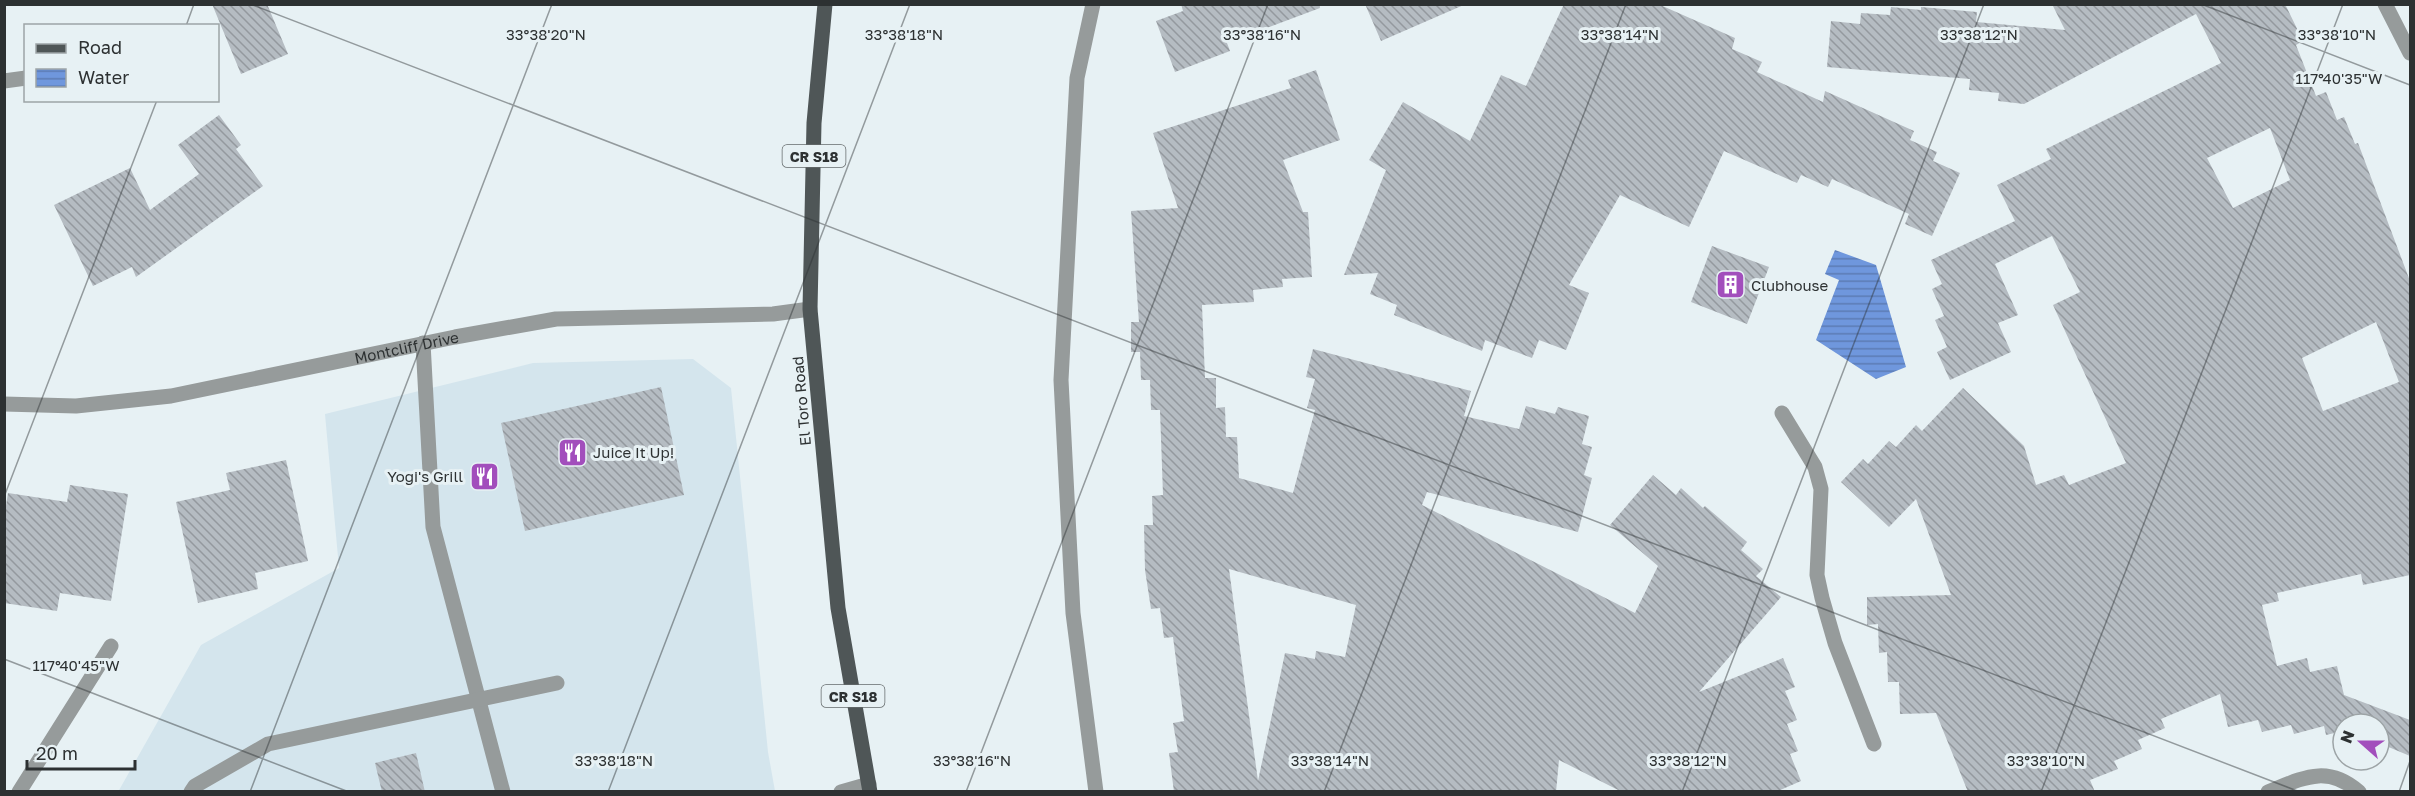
<svg xmlns="http://www.w3.org/2000/svg" width="2415" height="796" font-family="'Golos Text',sans-serif">
	<defs>
		<pattern id="water-rules" width="6" height="5" patternUnits="userSpaceOnUse" patternTransform="scale(1.5)"><rect width="6" height="5" fill="#6f97dd"/><path d="M0 2.5h6" fill="none" stroke="#5c7cb4"/></pattern>
		<pattern id="building-back-hatch" width="6" height="6" patternUnits="userSpaceOnUse" patternTransform="scale(1.5)"><rect width="6" height="6" fill="#b5bcc2"/><path d="M-1 5l2 2M0 0l6 6M5-1l2 2" fill="none" stroke="#94999e"/></pattern>
	</defs>
	<rect width="100%" height="100%" fill="#e7f1f4"/>
	<!-- built -->
	<path fill="#d4e5ed" d="M693,359L731,388L768,752L775,791L118,792L201,645L339,568L325,414L533,363Z"/>
	<!-- water -->
	<path fill="url(#water-rules)" d="M1835,250L1876,265L1906,367L1876,379L1816,340L1839,280L1825,274Z"/>
	<!-- building -->
	<path fill="url(#building-back-hatch)" fill-rule="evenodd" d="M212,4H267L288,54L241,74Z
		M1181,4H1319L1320,8L1227,43L1230,51L1175,72L1156,21L1183,11Z
		M1365,4H1466L1381,41Z
		M1564,4H1658L1735,38L1732,49L1762,62L1757,72L1823,102L1825,91L1914,131L1910,140L1937,152L1933,161L1960,173L1932,236L1905,224L1909,214L1832,179L1828,187L1801,175L1797,183L1724,151L1689,227L1620,195L1569,285L1589,293L1566,350L1539,340L1532,358L1485,340L1482,351L1394,315L1397,305L1370,294L1378,273L1344,275L1386,170L1369,160L1403,102L1470,141L1501,75L1526,86Z
		M2052,4H2285L2303,41L2296,45L2316,96L2326,92L2337,120L2344,117L2355,144L2358,143L2410,281V575L2363,585L2361,574L2277,593L2279,601L2262,605L2277,666L2307,658L2310,672L2337,666L2344,695L2410,720V756L2379,743V722L2369,724H2343V731L2326,735L2324,726L2294,734L2291,725L2262,732L2258,720L2228,727L2220,694L2161,719L2165,728L2138,740L2142,749L2114,761L2118,769L2090,780L2095,792H1968L1936,713L1900,714L1899,682H1888L1887,652L1879,653L1878,624L1867,625V597L1951,595L1916,499L1889,527L1841,482L1863,459L1868,464L1889,441L1896,447L1916,425L1922,431L1963,388L2024,446L2036,485L2064,475L2069,485L2126,463L2053,305L2080,292L2052,236L1995,264L2018,315L1998,323L2011,352L1950,380L1937,352L1947,347L1935,320L1944,316L1932,289L1942,284L1931,260L2015,221L1997,185L2051,159L2046,149L2221,63L2196,14L2024,104L1998,101L1999,93L1969,90L1970,79L1827,67L1831,21L1860,24L1861,13L1890,15L1891,7L1921,10V7L1977,12L1976,22L2065,30ZM2270,128L2290,180L2233,208L2207,158ZM2376,322L2399,382L2323,411L2302,358Z
		M1316,70L1340,140L1283,160L1303,212H1308L1312,277L1282,279L1283,287L1253,290L1254,302L1202,305L1205,378H1216V408L1225,407L1226,437H1237L1239,478L1293,493L1315,410L1307,408L1315,379L1306,377L1313,349L1471,391L1464,416L1519,429L1526,406L1555,414L1558,407L1589,416L1582,444L1592,447L1584,475L1592,478L1578,532L1427,492L1422,505L1635,613L1658,566L1610,525L1653,475L1676,495L1681,488L1703,508L1705,506L1747,542L1741,550L1763,569L1756,576L1781,597L1699,692L1783,658L1795,687L1785,691L1797,720L1787,724L1798,751L1790,754L1801,781L1776,792H1622L1559,760L1556,792H1174L1169,753L1178,752L1173,723L1184,721L1173,637L1164,638L1160,608L1151,609L1145,570L1144,525H1153L1152,496L1163,495L1160,410H1151L1150,380H1141L1140,352H1131V322H1139L1131,211L1178,208L1153,133L1291,88L1288,80ZM1229,569L1356,605L1345,657L1316,651L1315,659L1285,653L1258,781Z
		M219,115L241,145L236,149L263,186L136,277L132,267L93,286L54,205L130,168L150,210L199,174L178,145Z
		M1712,246L1769,267L1747,324L1691,302Z
		M661,387L684,495L525,531L501,423Z
		M286,460L308,561L255,573L258,589L198,603L176,502L230,490L226,473Z
		M70,485L128,494L111,601L60,593L57,611L4,603V518L8,493L67,502Z
		M416,753L425,792H382L375,763Z"/>
	<g fill="none" stroke-linecap="round" stroke-linejoin="round">
		<!-- minor -->
		<g stroke="#969b9b" stroke-width="15">
			<path d="M1093,4L1077,78L1061,380L1073,613L1096,792"/>
			<path d="M2385,4L2410,53"/>
			<path d="M4,81L26,78"/>
			<path d="M423,343L433,527L503,792"/>
			<path id="s1" d="M4,404L76,406L171,396L455,337L556,319L773,314L810,309"/>
			<path d="M1782,413L1815,467L1821,489L1817,575L1822,598L1835,643L1874,744"/>
			<path d="M19,792L111,646"/>
			<path d="M191,792L195,786L268,744L557,683"/>
			<path d="M841,792L869,784"/>
			<path d="M2268,792C2303,778 2327,764 2359,792"/>
		</g>
		<!-- major -->
		<path stroke="#4f5657" stroke-width="15" d="M825,4L814,123L810,309L838,608L870,792"/>
	</g>
	<!-- ticks -->
	<path fill="none" stroke="#2d3132" stroke-width="1.5" stroke-opacity="0.45" d="M250,4L2300,792M2201,4L2410,85M186,26L194,4M4,497L157,100M4,659L349,792M250,792L552,4M608,792L910,4M966,792L1268,4M1324,792L1626,4M1682,792L1984,4M2041,792L2343,4M2399,792L2410,761"/>
	<!-- icons -->
	<defs>
		<symbol id="building-square" viewBox="-11 -11 22 22"><rect x="-9" y="-9" width="18" height="18" rx="4" fill="#a24ebc" stroke="#e7f1f4"/><path d="M-4-6H4V6H1V3H-1V6H-4ZM-2.5-4.3h1.7v1.8h-1.7ZM.8-4.3h1.7v1.8H.8ZM-2.5-1h1.7V.8h-1.7ZM.8-1h1.7V.8H.8Z" fill="#fff"/></symbol>
		<symbol id="restaurant-square" viewBox="-11 -11 22 22"><rect x="-9" y="-9" width="18" height="18" rx="4" fill="#a24ebc" stroke="#e7f1f4"/><path d="M-5-6h1v4h1v-4h1v4h1v-4h1v5L-1.5 .5V6h-2V.5L-5-1ZM5-6V6H3V1.5H1.5Q1.5-4 5-6Z" fill="#fff"/></symbol>
	</defs>
	<g fill-rule="evenodd">
		<use href="#building-square" x="1714" y="268" width="33" height="33"/>
		<use href="#restaurant-square" x="556" y="436" width="33" height="33"/>
		<use href="#restaurant-square" x="468" y="460" width="33" height="33"/>
	</g>
	<g text-anchor="middle" dominant-baseline="central" stroke-width="6" stroke-linejoin="round" paint-order="stroke">
		<!-- shield labels -->
		<g fill="#e7f1f4" stroke="#656b6c" stroke-width="1.5">
			<rect x="782.5" y="145" width="63" height="22" rx="4.5"/>
			<rect x="821.5" y="685" width="63" height="22" rx="4.5"/>
		</g>
		<g font-size="14" font-weight="bold" fill="#2d3132">
			<text x="814" y="156">CR S18</text>
			<text x="853" y="696">CR S18</text>
		</g>
		<!-- poi labels -->
		<g font-size="15" fill="#2d3132" stroke="#e7f1f4" text-anchor="start">
			<text x="1751" y="285">Clubhouse</text>
			<text x="593" y="452">Juice It Up!</text>
			<text x="463" y="476" text-anchor="end">Yogi's Grill</text>
		</g>
		<!-- street labels -->
		<g font-size="15" fill="#2d3132" stroke="#e7f1f4">
			<text stroke="none"><textPath href="#s1" startOffset="408">Montcliff Drive</textPath></text>
			<text transform="translate(801 401) rotate(-95)">El Toro Road</text>
		</g>
	</g>
	<g font-size="15" text-anchor="middle" fill="#2d3132" stroke="#e7f1f4" stroke-width="6" stroke-linejoin="round" paint-order="stroke">
		<text x="904" y="40">33°38'18"N</text>
		<text x="1262" y="40">33°38'16"N</text>
		<text x="1620" y="40">33°38'14"N</text>
		<text x="1979" y="40">33°38'12"N</text>
		<text x="546" y="40">33°38'20"N</text>
		<text x="2337" y="40">33°38'10"N</text>
		<text x="2339" y="84">117°40'35"W</text>
		<text x="76" y="671">117°40'45"W</text>
		<text x="614" y="766">33°38'18"N</text>
		<text x="972" y="766">33°38'16"N</text>
		<text x="1330" y="766">33°38'14"N</text>
		<text x="1688" y="766">33°38'12"N</text>
		<text x="2046" y="766">33°38'10"N</text>
	</g>
	<!-- border -->
	<rect width="2415" height="796" fill="none" stroke="#2d3132" stroke-width="12"/>
	<!-- legend -->
	<rect x="24" y="24" width="195" height="78" fill="#e7f1f4" stroke="#9da4a6" stroke-width="1.5"/>
	<rect x="36" y="44" width="30" height="9" fill="#4f5657" stroke="#9da4a6" stroke-width="1.5"/>
	<text x="78" y="54" font-size="18" fill="#2d3132">Road</text>
	<rect x="36" y="69" width="30" height="18" fill="url(#water-rules)" stroke="#9da4a6" stroke-width="1.5"/>
	<text x="78" y="84" font-size="18" fill="#2d3132">Water</text>
	<!-- north arrow -->
	<g transform="translate(2361 742) rotate(291)"><circle r="28" fill="#e7f1f4" stroke="#9da4a6" stroke-width="1.5"/>
	<path d="M0-4.5L10 22L0 15L-10 22Z" fill="#a24ebc"/>
	<text y="-9" font-size="16" font-weight="bold" text-anchor="middle" fill="#2d3132">N</text>
	</g>
	<!-- scale -->
	<path d="M27 760v9h108v-9" fill="none" stroke="#2d3132" stroke-width="3"/>
	<text x="36" y="760" font-size="18" fill="#2d3132" stroke="#e7f1f4" stroke-width="4.5" paint-order="stroke">20 m</text>
</svg>
